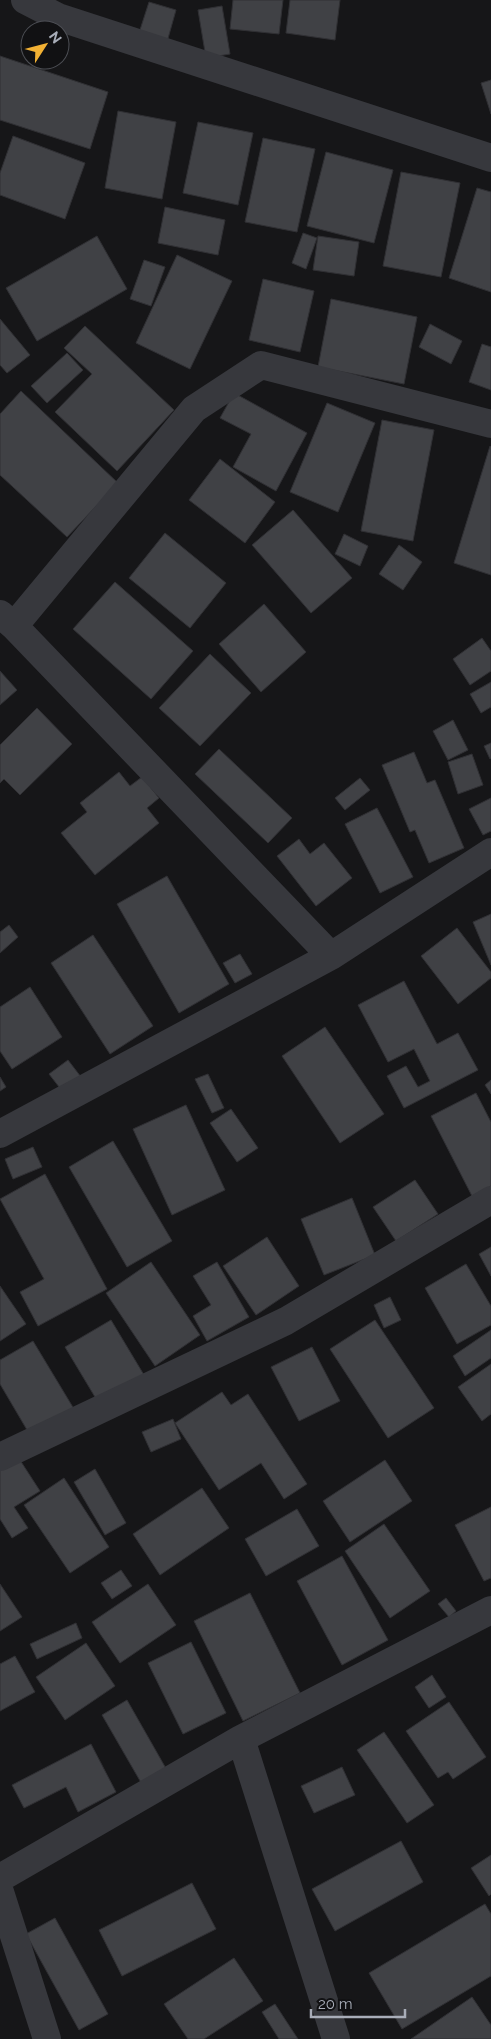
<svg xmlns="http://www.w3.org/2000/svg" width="491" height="2039" font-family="Raleway,sans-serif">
	<rect width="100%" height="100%" fill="#161618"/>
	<!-- building -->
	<path fill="#404145" stroke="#303034" d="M233,0H283L279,34L230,29Z
		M290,0H340L335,40L286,33Z
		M149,2L176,10L167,42L139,33Z
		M222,6L230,54L206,58L198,10Z
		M0,56L108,92L90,149L0,120Z
		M491,80V114L481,83Z
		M118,111L176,122L162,199L105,188Z
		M198,122L253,133L238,205L183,193Z
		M13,136L85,163L65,219L0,195V173Z
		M263,138L315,149L297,232L245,222Z
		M326,152L393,170L374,243L307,226Z
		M401,172L460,183L441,277L383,266Z
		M477,188L491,192V292L449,278Z
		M165,207L225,220L218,255L158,243Z
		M303,233L317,238L306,269L292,263Z
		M97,236L127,289L37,341L6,288Z
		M318,236L359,242L354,276L313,270Z
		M177,255L232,281L190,369L136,343Z
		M144,260L165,267L151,306L130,299Z
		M263,279L314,291L300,352L249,340Z
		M331,299L417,317L404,384L318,367Z
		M0,319L30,355L7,373L0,365Z
		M430,324L462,341L451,364L419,347Z
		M85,326L174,410L117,471L55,412L92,374L64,348Z
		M482,344L491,347V390L469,382Z
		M67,353L83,370L47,403L31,386Z
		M21,391L118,483L67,537L0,475V414Z
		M234,393L307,433L276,491L233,467L251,434L220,418Z
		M327,403L375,423L338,512L290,492Z
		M382,420L434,430L413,541L361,531Z
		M490,446L491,447V575L454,563Z
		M220,459L275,502L245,543L189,500Z
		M293,510L352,578L311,613L252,545Z
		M165,533L226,583L190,628L129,578Z
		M344,534L368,546L360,566L335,554Z
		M399,545L422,562L403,590L379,574Z
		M115,582L193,651L151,699L73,629Z
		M264,604L306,652L261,692L219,644Z
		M482,638L491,651V671L470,685L453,659Z
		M210,654L251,693L200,746L159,708Z
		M0,671L17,690L0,705Z
		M491,682V707L481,713L470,694Z
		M37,708L72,744L20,795L4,779L0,783V745Z
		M453,720L468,750L448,760L433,731Z
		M491,743V758L490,759L484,746Z
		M219,749L292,818L268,843L195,774Z
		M414,752L427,783L435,780L464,848L429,863L415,830L410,832L382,765Z
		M472,754L483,785L458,794L448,762Z
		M119,772L130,786L142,777L159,798L147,808L159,823L95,875L61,833L87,812L80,803Z
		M360,778L370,790L345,810L335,798Z
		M491,798V831L483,835L469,809Z
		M377,808L413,877L380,893L345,824Z
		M299,839L310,854L324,843L352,878L316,906L277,856Z
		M167,876L229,984L179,1013L117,904Z
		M491,914V965L473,922Z
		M9,925L18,937L0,953V932Z
		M457,928L491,972V978L458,1004L421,956Z
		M93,935L153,1026L110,1054L51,963Z
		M240,954L252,974L235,983L223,963Z
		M404,981L437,1044L458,1033L478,1070L404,1108L387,1076L406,1066L418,1087L430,1081L414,1049L388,1062L358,1005Z
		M30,987L62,1037L12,1069L0,1051V1007Z
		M325,1027L384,1114L340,1143L282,1056Z
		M68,1060L81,1077L63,1092L49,1074Z
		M208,1074L224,1108L212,1113L195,1079Z
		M0,1077L6,1087L0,1091Z
		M491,1080V1094L485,1085Z
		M476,1093L491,1122V1186L472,1196L431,1116Z
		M186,1105L225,1190L172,1215L133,1129Z
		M231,1109L258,1148L237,1162L210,1123Z
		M113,1141L172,1241L127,1267L69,1167Z
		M33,1147L42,1167L13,1179L5,1159Z
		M45,1174L107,1289L38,1326L20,1292L44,1279L0,1199Z
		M415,1180L438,1214L396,1241L373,1207Z
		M352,1198L375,1255L324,1275L301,1219Z
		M267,1237L299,1286L256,1315L223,1266Z
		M491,1247V1276L479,1254Z
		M151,1262L200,1335L155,1366L106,1293Z
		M217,1262L249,1317L207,1341L193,1316L211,1305L193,1276Z
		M466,1264L491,1306V1325L457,1344L425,1288Z
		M0,1286L26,1324L0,1341Z
		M390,1297L401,1320L384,1328L374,1305Z
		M111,1320L144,1375L98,1402L65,1347Z
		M375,1320L434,1408L388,1438L330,1349Z
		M491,1330V1358L465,1376L453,1356Z
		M33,1341L74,1409L30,1435L0,1384V1360Z
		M312,1347L340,1401L299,1421L271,1367Z
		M491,1364V1414L482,1421L458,1387Z
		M222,1392L231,1405L248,1394L307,1484L284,1499L261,1463L219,1490L175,1423Z
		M173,1419L181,1439L151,1452L142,1432Z
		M18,1457L40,1491L14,1507L28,1528L12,1538L0,1519V1469Z
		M385,1460L412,1501L350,1542L323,1501Z
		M95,1469L126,1523L105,1535L74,1482Z
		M64,1478L109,1547L70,1573L24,1505Z
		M202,1488L229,1528L160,1575L133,1534Z
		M491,1507V1578L484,1581L455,1525Z
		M297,1509L319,1546L266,1576L245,1539Z
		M384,1524L430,1591L390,1618L345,1551Z
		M342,1556L388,1640L342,1665L297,1581Z
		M121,1570L132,1586L112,1599L101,1583Z
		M0,1584L22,1617L0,1631Z
		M148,1584L176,1625L120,1663L92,1622Z
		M250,1593L300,1693L243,1721L194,1621Z
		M446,1598L456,1611L449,1617L438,1604Z
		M76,1623L82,1638L37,1659L30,1644Z
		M191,1642L226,1713L183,1734L148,1663Z
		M86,1643L115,1686L65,1720L36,1677Z
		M15,1656L35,1692L0,1711V1664Z
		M432,1675L446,1697L429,1708L415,1687Z
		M127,1700L168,1772L143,1786L102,1715Z
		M449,1702L486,1757L453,1779L448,1772L438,1778L406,1731Z
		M384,1732L434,1805L407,1823L357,1750Z
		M91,1744L116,1792L78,1812L66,1787L24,1808L12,1785Z
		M342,1767L355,1795L314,1813L301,1786Z
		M401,1841L423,1882L335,1931L312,1889Z
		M491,1855V1894L489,1896L471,1868Z
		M192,1883L216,1929L122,1976L99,1930Z
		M485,1904L491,1914V1976L402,2029L369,1973Z
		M55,1918L108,2014L79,2030L26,1934Z
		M234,1958L263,2001L204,2039H188L164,2004Z
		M472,1997L491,2025V2039H411Z
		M275,2004L298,2039H279L262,2012Z"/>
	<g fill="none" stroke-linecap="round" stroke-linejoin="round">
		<!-- street -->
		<path stroke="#37383d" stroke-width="28" d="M25,0L58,17L491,158
			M0,614L14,626L331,956
			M14,626L194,409L261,365L491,424
			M0,1134L331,956L491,852
			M0,1457L286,1321L491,1200
			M241,1739L336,2039
			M0,1878L241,1739L491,1610
			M0,1892L47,2039"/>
	</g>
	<!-- north arrow -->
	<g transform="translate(45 45) rotate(54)"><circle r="24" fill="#111113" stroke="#4d4f55"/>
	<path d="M0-4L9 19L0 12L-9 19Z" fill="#f2b134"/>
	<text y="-8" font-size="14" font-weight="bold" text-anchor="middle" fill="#a8adb8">N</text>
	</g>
	<!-- scale -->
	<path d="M311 2009v8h94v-8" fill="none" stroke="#a8adb8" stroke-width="2.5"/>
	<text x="318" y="2009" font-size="15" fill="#a8adb8" stroke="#111113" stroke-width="4" paint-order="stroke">20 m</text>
</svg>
